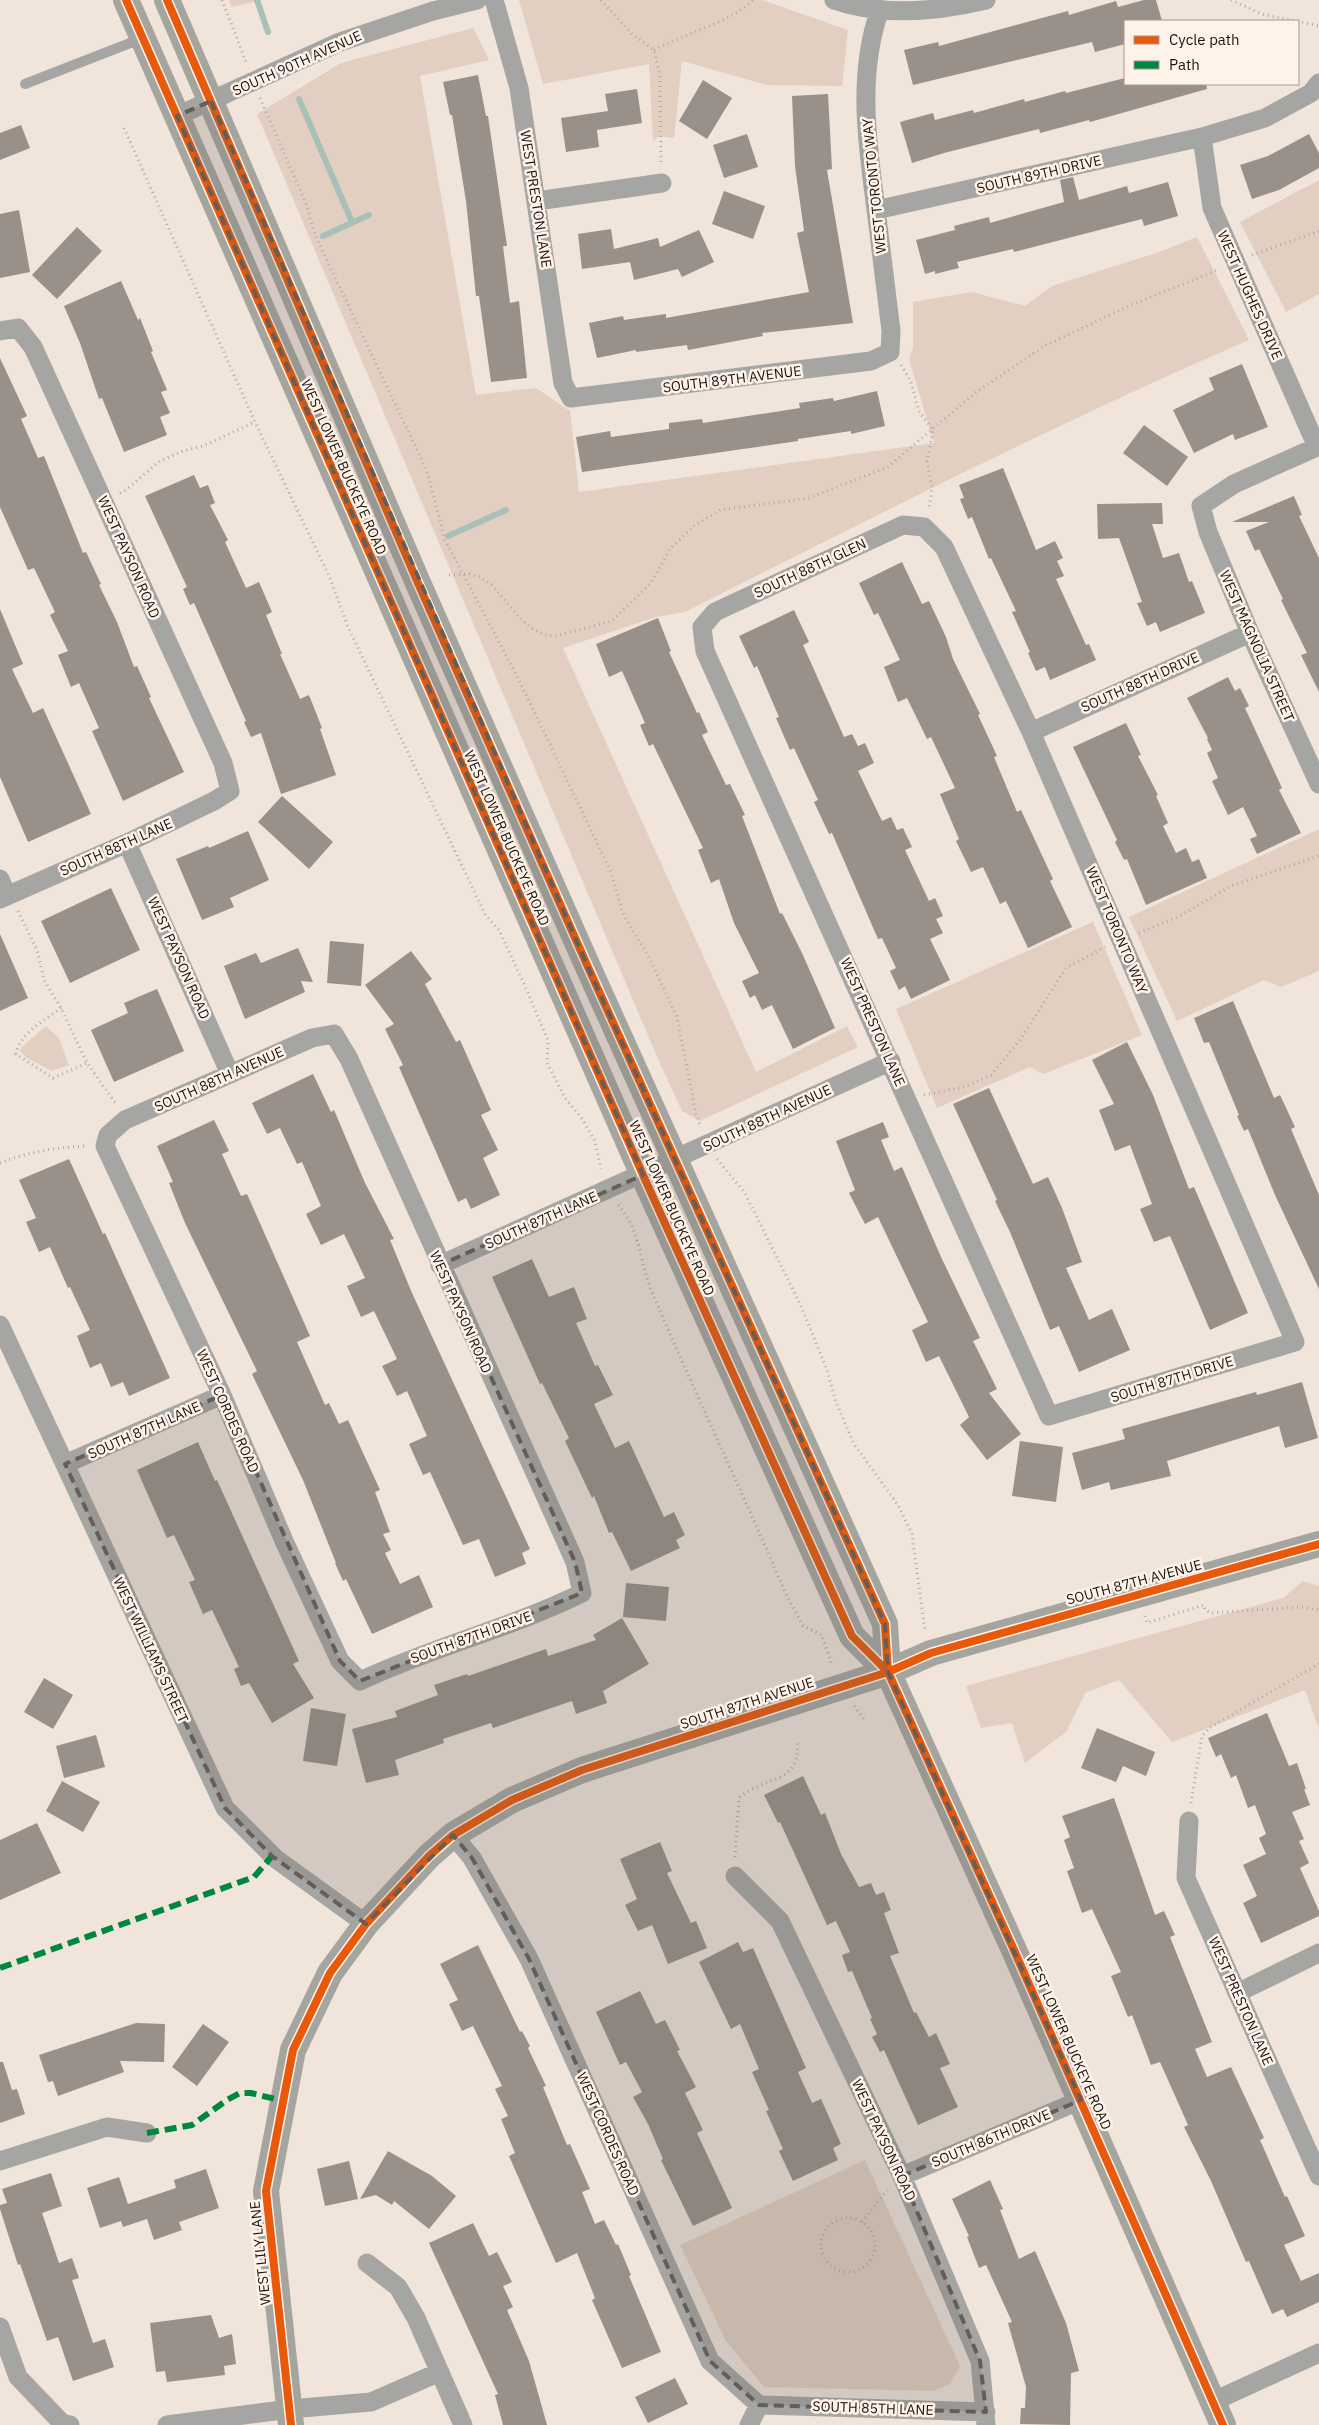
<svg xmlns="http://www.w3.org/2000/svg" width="1319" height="2425" font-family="'IBM Plex Sans',sans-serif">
	<rect width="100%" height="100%" fill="#f0e4db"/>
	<!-- green -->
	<path fill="#e2cfc1" d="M229,0H263L232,7Z
		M519,0H762L848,30L842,86L767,85L682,61L674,138L659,136L653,141L649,64L543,84Z
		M473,28L489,60L420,76L476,395L536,388L570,411L579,492L934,443L909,359L913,348V302L972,292L1025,306L1052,286L1159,252L1197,237L1249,340C1057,423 871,518 685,612L656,617L563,648L756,1072L847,1026L858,1047L700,1121L682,1111L661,1066L257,114L341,63Z
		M1319,180V294L1286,312L1240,222Z
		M1319,829V971L1281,987L1264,980L1177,1021L1129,917Z
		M1093,922L1142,1035L1043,1074L1030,1067L937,1108L896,1009Z
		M46,1026L59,1038L69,1065L52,1071L27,1058L20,1051L23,1046Z
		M1303,1581L1319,1586V1729L1305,1690L1172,1742L1119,1680L1085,1693L1067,1731L1025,1763L1012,1723L981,1728L966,1686L1283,1598Z
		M865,2160L960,2366L950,2384L933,2391L764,2387L726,2341L680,2245Z"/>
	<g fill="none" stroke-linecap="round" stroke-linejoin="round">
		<!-- stream -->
		<path stroke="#a7c1b9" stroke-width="6" d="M257,0L268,32
			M299,99L352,222
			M323,236L369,215
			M448,536L506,510"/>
	</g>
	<!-- building -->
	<path fill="#989089" d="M1144,0H1156L1162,21H1125V44L1095,52L1092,42L913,85L904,50L938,42L939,46L1068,11L1069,15L1116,1L1118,7Z
		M478,75L486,116H488L502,212L507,246H503L510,303L519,301L527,378L491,382L479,296H476L466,201L452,115H450L443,82Z
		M1125,78V84H1206L1207,89L1090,122L1089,120L1040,133L1039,129L944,153L912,163L900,122L933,113L935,120L973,110L974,113L1024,99L1025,102L1065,91L1066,93Z
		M703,80L732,98L707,139L679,121Z
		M637,89L642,123L597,130L599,147L566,152L561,118L608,111L605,94Z
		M828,94L832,169L827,170L853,323L762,333L763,336L688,350L687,345L636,352V350L597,358L589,323L623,316L624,320L666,314V318L809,292L797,233L804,231L795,166L792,96Z
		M21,125L30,148L0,160V133Z
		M747,134L758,167L724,178L713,145Z
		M1309,134L1319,153V168L1279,190L1252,199L1240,165L1268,156Z
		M1073,177L1079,200L1127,186L1129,193L1168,182L1178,216L1144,226L1142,219L1014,252L1013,249L957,262L959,268L935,274V271L925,274L916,240L955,230L954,226L989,217L990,223L1064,202L1060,180Z
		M724,191L765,206L753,239L712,224Z
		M19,210L30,272L0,278V214Z
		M77,227L102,251L57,299L32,275Z
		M611,229L614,249L658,238L660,247L699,230L714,262L682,277L678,269L634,280L630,262L582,269L578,234Z
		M121,281L138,320L140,318L153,351L151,352L167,390L161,392L170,413L160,417L167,435L124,452L102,398L99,399L80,343L64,306Z
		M0,358L27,416L21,419L38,458L44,456L83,553L86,552L101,584L99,585L117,622L134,667L137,666L151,697L149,698L184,772L123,801L92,731L99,728L79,683L71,687L58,655L68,651L50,615L55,612L34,568L28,570L0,507Z
		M1242,364L1268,427L1235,440L1233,434L1194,453L1173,410L1214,390L1209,378Z
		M877,391L885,426L851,434V431L798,439V441L582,472L576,437L610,431L611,437L669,429V423L702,419L703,423L800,408L799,403L833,398L834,401Z
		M1144,425L1188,457L1167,486L1123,453Z
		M1003,468L1036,550L1055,541L1063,558L1057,561L1064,576L1056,579L1086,645L1089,644L1096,660L1050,680L1045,667L1036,671L1028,653L1030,652L1012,612L1016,611L991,558L989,559L972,517L968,519L960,499L964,498L959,485Z
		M194,475L200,488L208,485L215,503L210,505L228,540L225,542L246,588L259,582L272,612L266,615L282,654H280L300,699L309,695L322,728L320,729L336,775L281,794L261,733L251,737L244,722L246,721L194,603L190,605L183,589L187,587L145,496Z
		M1294,496L1302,515L1299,516L1319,558V692L1301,655L1307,653L1281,600L1283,599L1259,549L1255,551L1246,531L1269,522H1232Z
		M1162,503L1163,524H1152L1163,558L1179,553L1189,582L1192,581L1205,613L1160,632L1156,622L1147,626L1137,603L1142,602L1119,538L1098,539L1097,504Z
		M902,562L922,604L929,601L946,637L953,659L980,714L978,715L997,756L994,757L1017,812L1021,810L1053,879L1050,881L1072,927L1028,948L1006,901L1000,904L983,867L971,872L956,841L959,839L940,794L955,788L931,737L927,739L907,698L898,702L884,667L900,660L878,613L874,615L859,583Z
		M0,609L23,664L12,669L33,713L43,708L91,814L28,842L0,777Z
		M794,610L809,642L803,645L844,737L852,734L858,746L865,743L874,763L858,771L882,821L891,817L897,830L903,828L912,847L905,850L929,901L935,898L943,916L936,919L943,933L930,939L950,980L911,999L905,986L899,990L890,971L896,968L882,938L878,939L832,833L829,834L814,802L818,800L794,748L790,750L776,718L779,717L757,666L754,668L739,636Z
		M658,618L671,651L669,652L697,713L699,712L708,732L702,735L726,785L730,784L745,815L742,816L780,914L782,913L802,953L835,1028L793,1049L772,1005L762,1010L755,995L750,998L742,981L759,973L734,923L719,879L711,883L698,850L703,848L653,744L649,746L640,725L645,723L622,671L609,677L596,644Z
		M1228,677L1235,691L1240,688L1249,706L1245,708L1282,788L1279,790L1301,833L1257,854L1250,839L1257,836L1243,807L1228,815L1212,781L1218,778L1207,753L1212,750L1207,739L1208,738L1187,698Z
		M1126,723L1141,755L1138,756L1158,795L1156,796L1168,823L1163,826L1176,853L1186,848L1192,862L1199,859L1207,878L1146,905L1127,859L1124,860L1115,842L1117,840L1073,747Z
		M282,796L333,842L309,869L258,822Z
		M248,831L269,880L230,898L234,907L202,920L176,859L208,846L209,848Z
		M111,888L140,950L70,983L41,921Z
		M0,934L28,998L0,1011Z
		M330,941L364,944L361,986L327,983Z
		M298,948L313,982L301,981L305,992L245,1019L224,966L256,953L261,963Z
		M411,951L432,979L425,984L456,1042L460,1040L491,1110L481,1115L498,1150L483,1158L500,1195L471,1209L466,1198L458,1202L399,1067L403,1065L385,1029L394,1024L365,985Z
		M157,989L184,1051L114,1082L91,1030L128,1013L124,1003Z
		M1233,1001L1274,1098L1280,1095L1295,1127L1291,1129L1319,1195V1289L1275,1195L1248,1129L1244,1131L1237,1116L1239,1115L1209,1042L1204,1043L1194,1018Z
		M1127,1042L1153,1095L1189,1189L1194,1187L1248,1313L1210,1330L1170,1236L1154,1242L1140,1209L1152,1204L1130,1145L1115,1151L1099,1110L1114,1104L1092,1060Z
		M313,1074L331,1112L334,1110L365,1183L394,1239L390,1240L412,1293L530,1549L522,1553L526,1564L495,1577L479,1539L463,1545L430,1472L423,1475L409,1444L427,1436L407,1391L397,1396L382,1366L397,1359L374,1311L361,1317L347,1286L365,1278L344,1234L321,1245L306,1214L321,1206L302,1162L297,1164L280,1128L267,1134L252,1103Z
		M989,1088L1033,1184L1048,1177L1062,1208L1082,1262L1066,1268L1089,1320L1112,1309L1130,1350L1079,1372L1059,1326L1050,1330L1010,1232L995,1201L997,1200L953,1104Z
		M214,1120L229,1151L222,1154L241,1196L247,1194L310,1336L297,1342L325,1405L329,1403L339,1424L348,1420L380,1490L375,1492L390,1532L383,1534L391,1550L385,1553L400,1584L419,1575L433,1607L372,1634L346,1579L343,1581L335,1563H336L303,1480L252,1374L257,1371L185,1223L169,1183L173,1182L157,1146Z
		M883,1122L889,1137L881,1140L894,1171L902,1167L941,1257L980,1338L973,1341L997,1389L989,1393L1021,1434L987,1460L960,1425L969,1417L939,1356L926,1362L912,1330L928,1322L878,1217L865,1224L849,1193L855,1190L836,1141Z
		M69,1159L103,1234L105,1233L170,1378L129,1396L123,1382L111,1387L101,1363L90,1368L77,1336L90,1330L70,1287L68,1288L50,1247L39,1252L26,1222L36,1218L19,1180Z
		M532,1259L549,1297L574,1287L587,1319L576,1323L595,1366L598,1365L613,1395L594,1404L615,1448L629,1441L664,1517L674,1512L685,1535L676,1540L680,1548L631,1571L612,1532L609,1533L594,1496L592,1498L565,1441L569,1438L542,1383L540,1384L492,1277Z
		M1302,1382L1318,1438L1285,1448L1279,1426L1167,1461L1171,1476L1111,1490L1109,1482L1082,1490L1072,1453L1125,1439L1122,1429L1256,1392L1257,1395Z
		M1020,1441L1063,1447L1056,1502L1012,1496Z
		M198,1442L215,1481L217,1480L299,1661L293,1664L314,1698L272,1723L249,1683L241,1686L234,1669L239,1667L212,1610L203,1614L189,1582L195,1580L174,1535L167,1538L137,1470Z
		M626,1583L669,1587L666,1621L623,1617Z
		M622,1618L649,1664L603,1691L607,1703L576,1714L572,1701L493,1728L491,1723L443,1739L444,1743L395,1760L399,1775L366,1783L352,1729L397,1717L395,1711L438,1695L434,1685L467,1674L468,1676L546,1649L548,1656L596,1640L593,1635Z
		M44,1678L73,1695L53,1729L24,1712Z
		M311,1708L346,1714L337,1766L303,1761Z
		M1267,1713L1289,1766L1297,1763L1306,1789H1304L1310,1805L1292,1812L1304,1839L1299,1841L1309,1863L1300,1868L1319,1911V1916L1261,1943L1243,1903L1257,1896L1243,1865L1266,1854L1259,1838L1266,1834L1255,1805L1248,1808L1236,1775L1231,1778L1221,1754L1216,1757L1208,1738Z
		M1097,1728L1155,1752L1146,1776L1123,1766L1116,1782L1081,1768Z
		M96,1735L105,1767L64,1778L56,1746Z
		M803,1776L821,1815L825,1813L841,1854L859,1887L871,1883L876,1895L884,1892L891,1910L884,1913L899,1953L890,1956L914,2013L916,2012L929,2037L936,2033L950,2064L940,2068L958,2107L918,2125L884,2050L880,2052L872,2037L877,2034L870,2019L872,2018L852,1971L848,1972L842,1955L850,1952L836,1921L827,1925L780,1822L778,1823L764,1795Z
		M62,1781L100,1802L83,1832L46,1811Z
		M1114,1798L1155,1915L1164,1911L1175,1935L1170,1937L1212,2042L1195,2049L1207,2077L1231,2067L1264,2138L1260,2140L1285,2197L1287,2196L1305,2236L1284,2245L1301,2281L1319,2273V2302L1287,2317L1283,2309L1272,2314L1249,2261L1246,2262L1211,2181L1184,2127L1188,2125L1160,2062L1151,2065L1132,2015L1128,2017L1111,1976L1121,1972L1092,1909L1082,1913L1067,1871L1074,1868L1064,1840L1070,1837L1062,1816Z
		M37,1823L61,1873L0,1900V1840Z
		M660,1842L672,1871L667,1873L691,1923L696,1921L707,1948L668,1964L652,1925L638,1931L625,1905L637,1899L620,1859Z
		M738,1942L743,1952L753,1948L806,2068L798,2072L812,2103L821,2099L841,2144L833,2148L838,2160L793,2181L779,2151L783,2149L766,2111L769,2110L752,2072L759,2069L740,2024L731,2029L699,1962Z
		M478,1945L520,2032L522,2031L530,2046L528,2048L546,2086L543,2087L567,2145L570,2144L590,2189L582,2192L595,2224L604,2220L616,2245L618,2244L631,2275L629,2276L661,2352L622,2368L592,2300L595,2298L577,2253L556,2263L509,2156L515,2153L501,2119L508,2116L495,2089L502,2086L473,2026L462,2031L449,2004L458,2000L440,1964Z
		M640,1991L656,2024L665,2020L680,2050L677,2051L696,2087L685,2093L703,2130L697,2133L732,2208L693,2226L661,2160L663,2159L648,2124L633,2097L642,2092L626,2062L620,2065L596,2012Z
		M136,2023L165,2024L164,2062L120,2061L124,2072L58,2096L53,2081L48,2082L39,2055Z
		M203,2024L229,2042L197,2086L172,2067Z
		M0,2062H3L12,2090L17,2089L25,2114L0,2123Z
		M388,2151L432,2176L456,2196L429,2229L394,2201L392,2205L376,2195L360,2199Z
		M349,2161L358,2199L325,2206L317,2169Z
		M206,2169L219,2208L179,2222L182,2230L154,2240L147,2219L123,2227L121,2221L100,2228L87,2188L119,2177L128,2204L176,2188L174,2180Z
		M51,2173L62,2206L42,2213L59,2263L72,2258L79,2278L72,2280L93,2343L105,2339L114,2367L73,2381L58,2337L47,2341L20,2264L18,2265L0,2209V2205L7,2203L2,2189Z
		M990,2180L1003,2209L1000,2210L1019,2259L1035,2251L1066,2323L1079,2371L1071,2373L1070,2425L1020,2424L1021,2408H1025L1026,2387L1008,2323L1012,2322L986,2265L979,2268L967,2237L969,2236L952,2199Z
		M473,2223L489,2256L497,2252L512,2282L503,2286L513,2307L507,2310L529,2361L547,2425H503L495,2395L498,2394L429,2243Z
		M211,2315L219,2338L232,2334L236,2364L224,2366L225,2375L167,2382L165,2371L156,2372L150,2323Z
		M675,2378L688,2404L648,2423L635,2397Z"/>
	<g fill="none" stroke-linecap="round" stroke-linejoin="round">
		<!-- path -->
		<path stroke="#adaba6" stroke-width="3" stroke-dasharray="1 4" stroke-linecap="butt" d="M222,0L246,62
			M601,0L632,34L654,50L660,76L661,164
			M1231,0L1262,14L1319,26
			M654,50C688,32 725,25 754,0
			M260,98L307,206L315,235L427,471L445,540L518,678L610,870L624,916L649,957L677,1017L696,1114L701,1127
			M124,128L255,422L330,578L348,627L485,914L499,930L524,984L548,1040L547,1063L565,1098L581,1117L595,1141L601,1169
			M1252,255L1319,231
			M901,365L911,382L919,411L933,430L927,462L932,488L929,509
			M120,493L126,490L160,461L183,451L203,446L255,422
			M449,575L469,574L480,577L492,585L519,617L531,628L545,635L556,636L612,621L651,583L670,549L694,526L720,510L809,498L888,467L975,393L1046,345L1131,305L1218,270
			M18,911L37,950L44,980L61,1008L87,1063L116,1104
			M1139,933L1180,916L1231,886L1319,856
			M61,1008C46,1019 19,1034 16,1054L53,1078L87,1063
			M924,1095L967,1086L991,1075L1020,1040L1066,968L1105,947
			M717,1159L745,1193L801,1306L827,1370L836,1402L854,1444L898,1505L912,1534L925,1631
			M0,1163C27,1152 58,1147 87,1146
			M618,1205C641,1230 639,1261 652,1292C694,1392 742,1490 784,1590L803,1626L822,1635L832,1666
			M1145,1616L1147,1623L1204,1605L1205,1610L1212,1613L1300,1607L1319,1610
			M854,1706L864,1719
			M1191,1803L1202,1736L1209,1728L1319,1664
			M735,1857L739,1798C765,1775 802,1785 797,1740
			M821 2245a27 27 0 1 1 54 0a27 27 0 1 1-54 0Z
			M862,2222L887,2190"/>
		<!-- lane -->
		<path stroke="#a5a6a3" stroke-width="10" d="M25,84L143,38"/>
		<!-- street -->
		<path stroke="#a5a6a3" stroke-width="19" d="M494,0L519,88L563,383L571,398L871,361L890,352L891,331C886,290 881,250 876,209C867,142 857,74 880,9
			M834,0C883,17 936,12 986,0
			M177,116L340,42L433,11L477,0
			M1202,137L1212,208L1317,447
			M537,201L662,183
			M876,210L1202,137L1265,118L1311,93L1319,83
			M0,331L18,328L33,347L223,763L230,791L214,801L127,843L0,899
			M1319,446L1234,484L1201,506L1208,532L1250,633L1319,784
			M903,525L924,527L944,547L1031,732L1295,1342L1049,1416L705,651L702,627L715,612Z
			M1031,732L1250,633
			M127,843L230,1074
			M0,879L7,895
			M334,1034L349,1059L575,1562L582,1593C511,1628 432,1647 360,1681L340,1661L284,1541L222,1395L105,1146L108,1135L125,1120L312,1038Z
			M440,1265L891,1061
			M0,1325L225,1808L276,1859L366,1924
			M65,1464L222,1395
			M1189,1821L1186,1878L1319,2176
			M453,1835L472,1858L529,1959L710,2361L759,2405L749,2425
			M735,1876L780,1921L902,2176L980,2361L986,2425
			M1237,1993L1319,1953
			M0,2161L107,2127L147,2133
			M902,2176L1081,2100
			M367,2263L398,2287L416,2318L463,2425
			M0,2327L18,2377L63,2424L70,2425
			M1212,2402L1319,2353
			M759,2405L986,2412
			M167,2425L290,2409L371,2402L440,2372"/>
		<!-- secondary -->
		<path stroke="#a5a5a0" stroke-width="26" d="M126,0L643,1175L852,1636L888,1672L1014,1950L1223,2425
			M167,0L418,583L588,967L885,1624L888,1672
			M291,2425L266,2191L293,2050L330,1973L366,1924L429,1856L453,1835L512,1800L582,1770L888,1672L931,1653L1319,1544"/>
		<!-- quiet -->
		<path stroke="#00873e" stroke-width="6" stroke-dasharray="12 6" stroke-linecap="butt" d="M0,1968L254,1877L272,1856
			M147,2133L192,2125L227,2100L240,2093H251L283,2101"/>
		<defs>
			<path id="cycleway" d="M126,0L643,1175L852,1636L888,1672L1014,1950L1223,2425
				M167,0L418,583L588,967L885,1624L888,1672
				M291,2425L266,2191L293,2050L330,1973L366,1924L429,1856L453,1835L512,1800L582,1770L888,1672L931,1653L1319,1544"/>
		</defs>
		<!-- cycleway casing -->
		<use href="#cycleway" stroke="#fff2e9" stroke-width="11"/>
		<!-- cycleway -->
		<use href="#cycleway" stroke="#e8590c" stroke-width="8"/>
	</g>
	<!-- marked area -->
	<path fill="#665d56" fill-opacity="0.2" stroke="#665d56" stroke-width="4" stroke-dasharray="10 6" stroke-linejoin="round" d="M211,101L588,967L885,1624L888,1672L1081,2100L902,2176L980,2361L986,2412L759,2405L710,2361L529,1959L472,1858L453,1835L366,1924L272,1856L225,1808L65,1464L222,1395L340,1661L360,1681L582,1593L575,1562L440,1265L643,1175L177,116Z"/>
	<g text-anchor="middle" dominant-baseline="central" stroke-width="5" stroke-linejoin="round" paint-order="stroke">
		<!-- street labels -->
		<g font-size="14" fill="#1c150f" stroke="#fff2e9">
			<text transform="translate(297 63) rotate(-24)">SOUTH 90TH AVENUE</text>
			<text transform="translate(1039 174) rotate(-13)">SOUTH 89TH DRIVE</text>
			<text transform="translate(874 186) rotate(-96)">WEST TORONTO WAY</text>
			<text transform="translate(536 199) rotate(81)">WEST PRESTON LANE</text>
			<text transform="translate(1250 295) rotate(66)">WEST HUGHES DRIVE</text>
			<text transform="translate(732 379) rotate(-7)">SOUTH 89TH AVENUE</text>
			<text transform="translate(344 467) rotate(66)">WEST LOWER BUCKEYE ROAD</text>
			<text transform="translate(129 557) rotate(66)">WEST PAYSON ROAD</text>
			<text transform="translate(810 568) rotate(-25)">SOUTH 88TH GLEN</text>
			<text transform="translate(1257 646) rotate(66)">WEST MAGNOLIA STREET</text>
			<text transform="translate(1140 682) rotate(-24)">SOUTH 88TH DRIVE</text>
			<text transform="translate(507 838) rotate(66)">WEST LOWER BUCKEYE ROAD</text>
			<text transform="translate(116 847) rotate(-24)">SOUTH 88TH LANE</text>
			<text transform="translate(1117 930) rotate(67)">WEST TORONTO WAY</text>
			<text transform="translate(179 958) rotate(66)">WEST PAYSON ROAD</text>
			<text transform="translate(873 1022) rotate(66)">WEST PRESTON LANE</text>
			<text transform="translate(219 1079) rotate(-24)">SOUTH 88TH AVENUE</text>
			<text transform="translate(767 1118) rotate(-25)">SOUTH 88TH AVENUE</text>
			<text transform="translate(672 1208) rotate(66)">WEST LOWER BUCKEYE ROAD</text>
			<text transform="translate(541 1220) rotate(-24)">SOUTH 87TH LANE</text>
			<text transform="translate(461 1312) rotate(66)">WEST PAYSON ROAD</text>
			<text transform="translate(1172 1379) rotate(-17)">SOUTH 87TH DRIVE</text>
			<text transform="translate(228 1411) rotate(66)">WEST CORDES ROAD</text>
			<text transform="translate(144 1430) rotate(-24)">SOUTH 87TH LANE</text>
			<text transform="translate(1134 1582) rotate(-15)">SOUTH 87TH AVENUE</text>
			<text transform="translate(471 1637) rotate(-20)">SOUTH 87TH DRIVE</text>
			<text transform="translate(151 1650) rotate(65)">WEST WILLIAMS STREET</text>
			<text transform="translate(747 1703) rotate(-18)">SOUTH 87TH AVENUE</text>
			<text transform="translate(1241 2001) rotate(66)">WEST PRESTON LANE</text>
			<text transform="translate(1069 2042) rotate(66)">WEST LOWER BUCKEYE ROAD</text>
			<text transform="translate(608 2134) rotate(66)">WEST CORDES ROAD</text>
			<text transform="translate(991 2138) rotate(-23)">SOUTH 86TH DRIVE</text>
			<text transform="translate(884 2140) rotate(65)">WEST PAYSON ROAD</text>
			<text transform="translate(260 2253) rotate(-96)">WEST LILY LANE</text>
			<text transform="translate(873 2408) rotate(2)">SOUTH 85TH LANE</text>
		</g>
	</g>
	<!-- legend -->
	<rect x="1124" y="20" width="175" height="65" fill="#fff2e9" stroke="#a49a92"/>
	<rect x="1134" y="36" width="25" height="8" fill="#e8590c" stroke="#a49a92"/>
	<text x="1169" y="45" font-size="15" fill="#1c150f">Cycle path</text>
	<rect x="1134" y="61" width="25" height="8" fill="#00873e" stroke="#a49a92"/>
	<text x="1169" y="70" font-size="15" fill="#1c150f">Path</text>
</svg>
